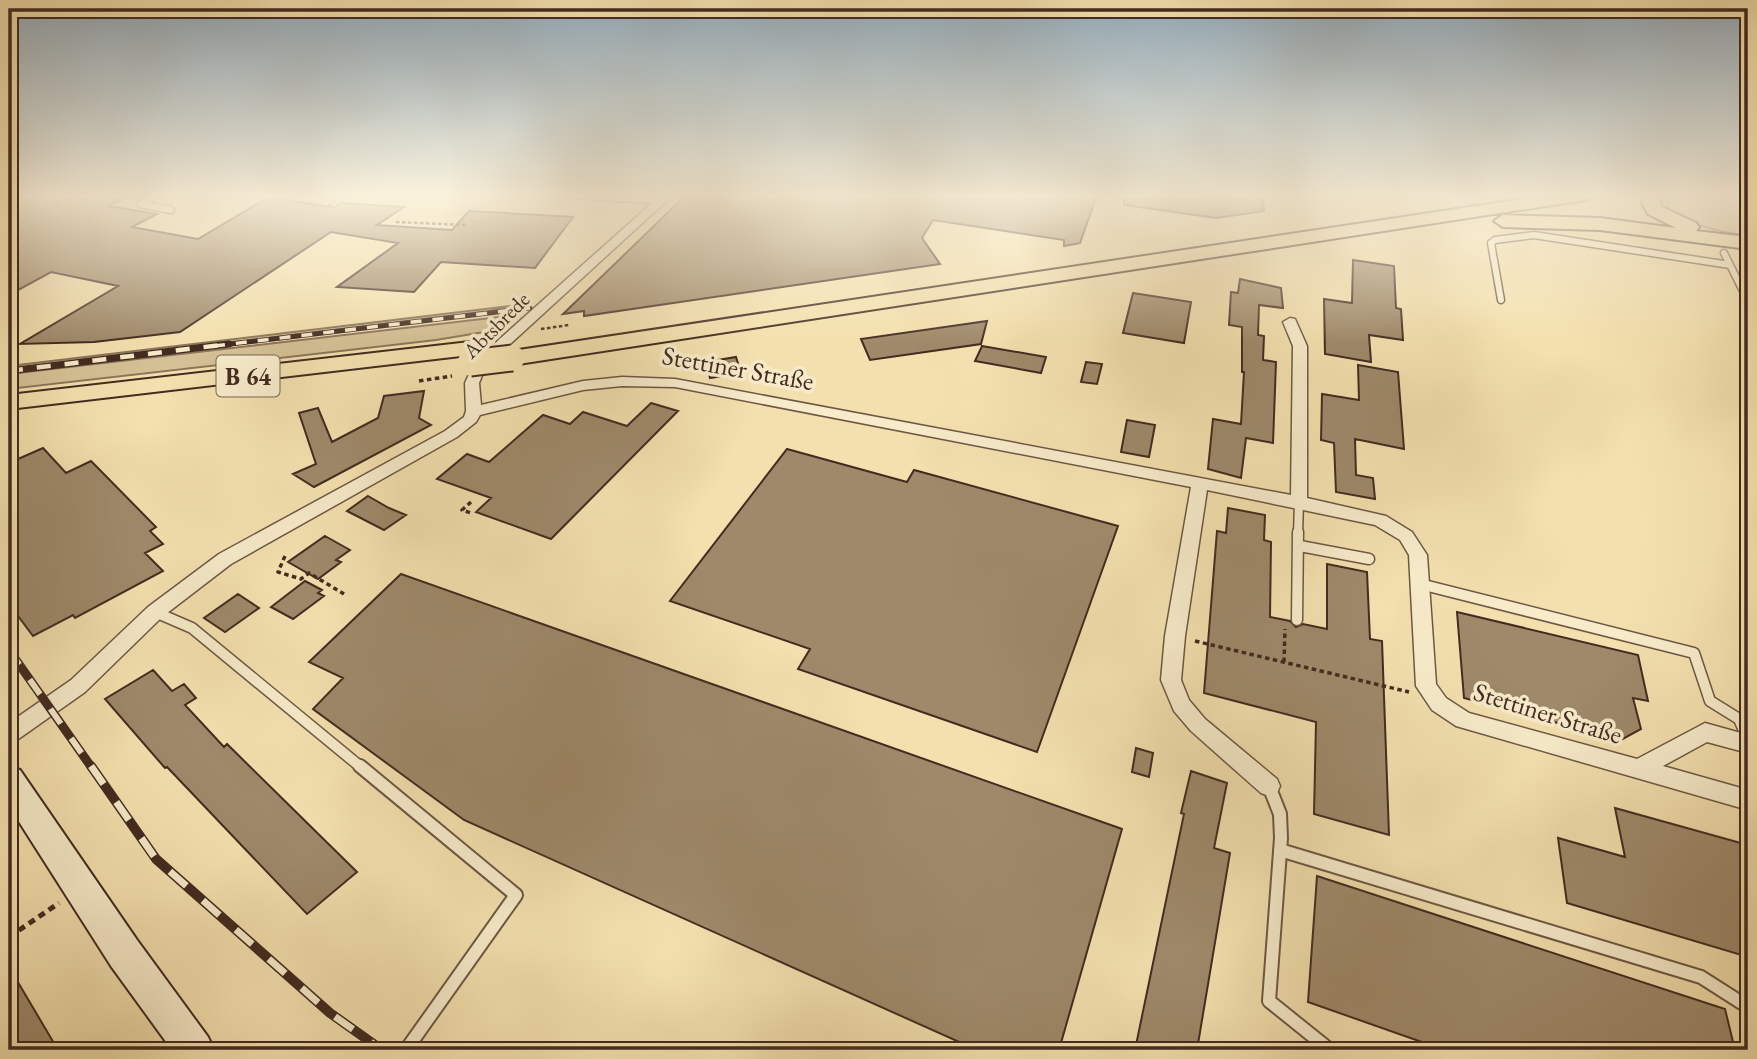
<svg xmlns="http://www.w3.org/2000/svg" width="1757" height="1059" font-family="'EB Garamond',serif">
	<rect width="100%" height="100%" fill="#f3e0ae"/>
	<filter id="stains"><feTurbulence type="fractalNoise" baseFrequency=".00286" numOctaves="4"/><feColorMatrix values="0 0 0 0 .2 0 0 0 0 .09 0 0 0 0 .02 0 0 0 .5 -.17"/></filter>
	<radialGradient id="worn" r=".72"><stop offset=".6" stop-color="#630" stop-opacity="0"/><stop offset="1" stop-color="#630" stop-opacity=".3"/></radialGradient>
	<!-- green -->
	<path fill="#d5c196" stroke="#8c765c" stroke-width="2" d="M1670,195H1748V236C1726,232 1669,225 1665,199Z
		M526,304L489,311L9,369L10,366Z
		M517,315L484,332L436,340L9,389V374Z"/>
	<!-- building -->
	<path fill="#9e896a" stroke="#422b21" stroke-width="2" d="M9,195H129L108,206L157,214L132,227L198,239L269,197L324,206L335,207L340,203L404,207L377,225L452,230L469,211L573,217L535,268L441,262L414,292L337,287L398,243L331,232L180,332L94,342L20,344L118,286L51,272L9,295Z
		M686,195H1097L1080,243L1064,246V240L933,220L922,238L940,264L584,316V311L563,314Z
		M1124,195H1262L1264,211L1216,218L1124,205Z
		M1353,260L1394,266L1396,308L1401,309L1403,340L1369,335L1371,362L1325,354L1324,299L1352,303Z
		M1240,279L1281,288L1283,308L1259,305L1258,335L1264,336L1263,360L1276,362L1273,443L1246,438L1241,478L1208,469L1213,419L1241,424L1244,372H1242V327L1229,325L1231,292L1238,293Z
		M1133,293L1191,302L1184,343L1123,333Z
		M987,321L981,344L870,360L861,339Z
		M982,346L1046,357L1041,373L975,361Z
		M736,357L741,373L710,378L706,362Z
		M1086,362L1102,364L1097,384L1081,382Z
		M1358,365L1398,372L1404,449L1355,439L1356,475L1373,478L1375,499L1336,492L1334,443L1321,440L1322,394L1359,400Z
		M424,391L419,418L431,425L314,487L293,474L316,464L299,413L318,408L332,442L378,418L384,396Z
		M651,403L678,411L551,539L476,512L491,498L437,479L467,454L489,462L543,415L570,424L583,412L627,426Z
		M1127,420L1155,425L1149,457L1121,452Z
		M43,448L66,473L91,461L156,527L150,531L163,544L145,553L163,571L75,618L73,615L33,636L9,604V463Z
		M787,449L907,482L914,470L1118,526L1037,752L798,669L810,649L670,601Z
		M368,496L389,508L406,515L384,530L347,511Z
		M1228,508L1265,515L1264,540L1271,542L1270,617L1290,621L1296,627L1303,624L1327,629V564L1367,572L1370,639L1382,641L1389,835L1314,814L1316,722L1204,693L1217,531L1226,533Z
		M325,536L350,550L336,560L341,562L318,579L288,562Z
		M401,574L1122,829L1059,1050H977L464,820L313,709L343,678L309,662Z
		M305,581L322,590L318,593L324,596L293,619L271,607Z
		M238,594L259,608L225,632L204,618Z
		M1457,612L1638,655L1648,701L1633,698L1641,729L1621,740L1464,698Z
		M153,670L172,691L184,684L196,698L185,705L224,747L227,744L357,872L307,914L167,767L165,768L105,699Z
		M1136,748L1153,753L1149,777L1132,772Z
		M1191,771L1227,783L1214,848L1230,853L1197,1050H1149L1136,1045L1184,814L1181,813Z
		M1615,808L1748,845V957L1567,903L1558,838L1625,857Z
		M1317,876L1725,1009L1735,1050H1436V1047L1308,1002Z
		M9,967L58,1050H9Z"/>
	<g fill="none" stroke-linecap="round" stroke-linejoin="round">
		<defs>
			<path id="service-far3" d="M158,195L140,204L171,210
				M1724,253L1748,301
				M1501,300L1491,243L1495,240L1534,235L1730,265"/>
			<path id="service-far2" d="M1298,534L1299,502"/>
			<path id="service-far1" d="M1300,546L1369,559
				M1420,584L1694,653L1710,701L1739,719L1748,740
				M155,612L192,628L362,768
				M1297,620L1298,532"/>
			<path id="service" d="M360,766L516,895L406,1050
				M1269,786L1280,814L1281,838L1269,1001L1330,1050
				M9,819L24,809
				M1280,850L1701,977L1748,1007"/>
			<path id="minor" d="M560,195H673L486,366L479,383L481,405L583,381L622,377L675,379L1291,495L1293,346L1283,322L1290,318L1295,319L1307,346V498L1386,516L1412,532L1427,555L1436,684L1446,698L1469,713L1637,759L1705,723L1748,735V753L1707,742L1663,766L1748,790V810L1456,726L1432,710L1416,686L1409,555L1400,540L1375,525L1207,490L1185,636L1181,680L1189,700L1205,719L1277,779L1280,786L1277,793L1269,796L1261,793L1191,731L1174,711L1161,680L1165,636L1191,487L675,387L622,386L583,390L480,415L476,422L457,437L231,564L162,617L85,692L17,740L9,743V723L71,680L148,607L219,554L445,431L464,417L466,411L465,383L475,361L652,203L566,198Z"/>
			<path id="secondary" d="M9,766L20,770L137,940L208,1037L214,1050H172L111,966L9,806Z"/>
			<path id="trunk" d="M1550,195H1594L1585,200L512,365L504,363L501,358L504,353L512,351Z
				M1647,195H1665L1660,202L1662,207L1696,223L1699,227L1696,231L1748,237V249L1600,230L1503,227L1494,221L1503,215L1600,218L1676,228L1648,214L1642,202Z
				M487,340L495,342L498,347L495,352L9,409V395Z"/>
		</defs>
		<!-- service-far3 casing -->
		<use href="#service-far3" stroke="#6e5844" stroke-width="9"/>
		<!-- service-far2 casing -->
		<use href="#service-far2" stroke="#6e5844" stroke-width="11"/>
		<!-- service-far1 casing -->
		<use href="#service-far1" stroke="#6e5844" stroke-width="13"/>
		<!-- service casing -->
		<use href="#service" stroke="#6e5844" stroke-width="16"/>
		<!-- minor casing -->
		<use href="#minor" stroke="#6e5844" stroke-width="3"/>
		<!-- secondary casing -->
		<use href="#secondary" stroke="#422b21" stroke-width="4"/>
		<!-- trunk casing -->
		<use href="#trunk" stroke="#422b21" stroke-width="4"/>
		<!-- path-far2 -->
		<path stroke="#422b21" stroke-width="2.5" stroke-dasharray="3.5 2.5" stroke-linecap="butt" d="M329,206L341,195
			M396,222L467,225
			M541,329L569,325"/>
		<!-- path-far1 -->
		<path stroke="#422b21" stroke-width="3.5" stroke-dasharray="4.5 3.5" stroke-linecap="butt" d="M419,381L452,376
			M471,502L462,510L471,513
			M285,556L278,572L301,579L309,573L344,594
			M1195,641L1409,692
			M1284,662L1285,629"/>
		<!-- path -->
		<path stroke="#422b21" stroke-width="5" stroke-dasharray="7 5" stroke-linecap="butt" d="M9,937L59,903"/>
		<!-- service-far3 -->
		<use href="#service-far3" stroke="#f7ebca" stroke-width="6"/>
		<!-- service-far2 -->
		<use href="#service-far2" stroke="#f7ebca" stroke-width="8"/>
		<!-- service-far1 -->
		<use href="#service-far1" stroke="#f7ebca" stroke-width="10"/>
		<!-- service -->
		<use href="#service" stroke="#f7ebca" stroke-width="12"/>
		<!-- minor -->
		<use href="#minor" fill="#f7ebca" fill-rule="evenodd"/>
		<!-- secondary -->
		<use href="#secondary" fill="#f7ebca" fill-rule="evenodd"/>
		<!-- trunk -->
		<use href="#trunk" fill="#f3e0ae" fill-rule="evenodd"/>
		<defs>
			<path id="rail-far3" d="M214,346L530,308"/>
			<path id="rail-far2" d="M9,371L229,344"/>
			<path id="rail-far1" d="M9,650L92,768"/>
			<path id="rail" d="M91,766L156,859L330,1013L382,1050"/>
		</defs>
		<!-- rail-far3 casing -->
		<use href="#rail-far3" stroke="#422b21" stroke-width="5"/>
		<!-- rail-far2 casing -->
		<use href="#rail-far2" stroke="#422b21" stroke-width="7"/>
		<!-- rail-far1 casing -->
		<use href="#rail-far1" stroke="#422b21" stroke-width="9"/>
		<!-- rail casing -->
		<use href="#rail" stroke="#422b21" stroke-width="10"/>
		<!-- rail-far3 -->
		<use href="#rail-far3" stroke="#f7ebca" stroke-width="3.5" stroke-dasharray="11" stroke-linecap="butt"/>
		<!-- rail-far2 -->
		<use href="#rail-far2" stroke="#f7ebca" stroke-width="4.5" stroke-dasharray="14" stroke-linecap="butt"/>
		<!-- rail-far1 -->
		<use href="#rail-far1" stroke="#f7ebca" stroke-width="6" stroke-dasharray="18" stroke-linecap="butt"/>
		<!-- rail -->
		<use href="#rail" stroke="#f7ebca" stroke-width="7" stroke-dasharray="22" stroke-linecap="butt"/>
		<defs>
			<path id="trunk-bridge" d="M470,363L512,358"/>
		</defs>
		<!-- trunk-bridge casing -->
		<use href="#trunk-bridge" stroke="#422b21" stroke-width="29" stroke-linecap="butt"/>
		<!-- trunk-bridge -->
		<use href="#trunk-bridge" stroke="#f3e0ae" stroke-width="25"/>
	</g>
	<!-- sky -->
	<linearGradient id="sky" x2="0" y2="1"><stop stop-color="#94adbe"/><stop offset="0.57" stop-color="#faf1db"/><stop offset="1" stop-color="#faf1db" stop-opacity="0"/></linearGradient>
	<rect width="1757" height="343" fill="url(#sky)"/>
	<g text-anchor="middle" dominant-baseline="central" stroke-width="7" stroke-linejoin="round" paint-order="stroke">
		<!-- far-street labels -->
		<g font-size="21" fill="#422b21" stroke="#f7ebca">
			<text transform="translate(496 325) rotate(-45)">Abtsbrede</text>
		</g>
		<!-- shield labels -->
		<rect fill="#f7ebca" stroke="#786554" stroke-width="2" x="216.5" y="355.5" width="63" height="41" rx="5"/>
		<g font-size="24" font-weight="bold" fill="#422b21">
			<text x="248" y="376">B 64</text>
		</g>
		<!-- street labels -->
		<g font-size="26" fill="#422b21" stroke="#f7ebca">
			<text transform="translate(738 368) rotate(10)">Stettiner Straße</text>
			<text transform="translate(1548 713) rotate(17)">Stettiner Straße</text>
		</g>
	</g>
	<!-- margin -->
	<rect width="1757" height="1059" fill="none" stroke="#f3e0ae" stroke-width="35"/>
	<rect x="10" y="10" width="1736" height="1038" fill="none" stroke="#422b21" stroke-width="3.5"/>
	<rect x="18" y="18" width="1722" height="1024" fill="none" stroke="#422b21" stroke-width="2"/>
	<rect width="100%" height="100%" filter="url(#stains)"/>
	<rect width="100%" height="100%" fill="url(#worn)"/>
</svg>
